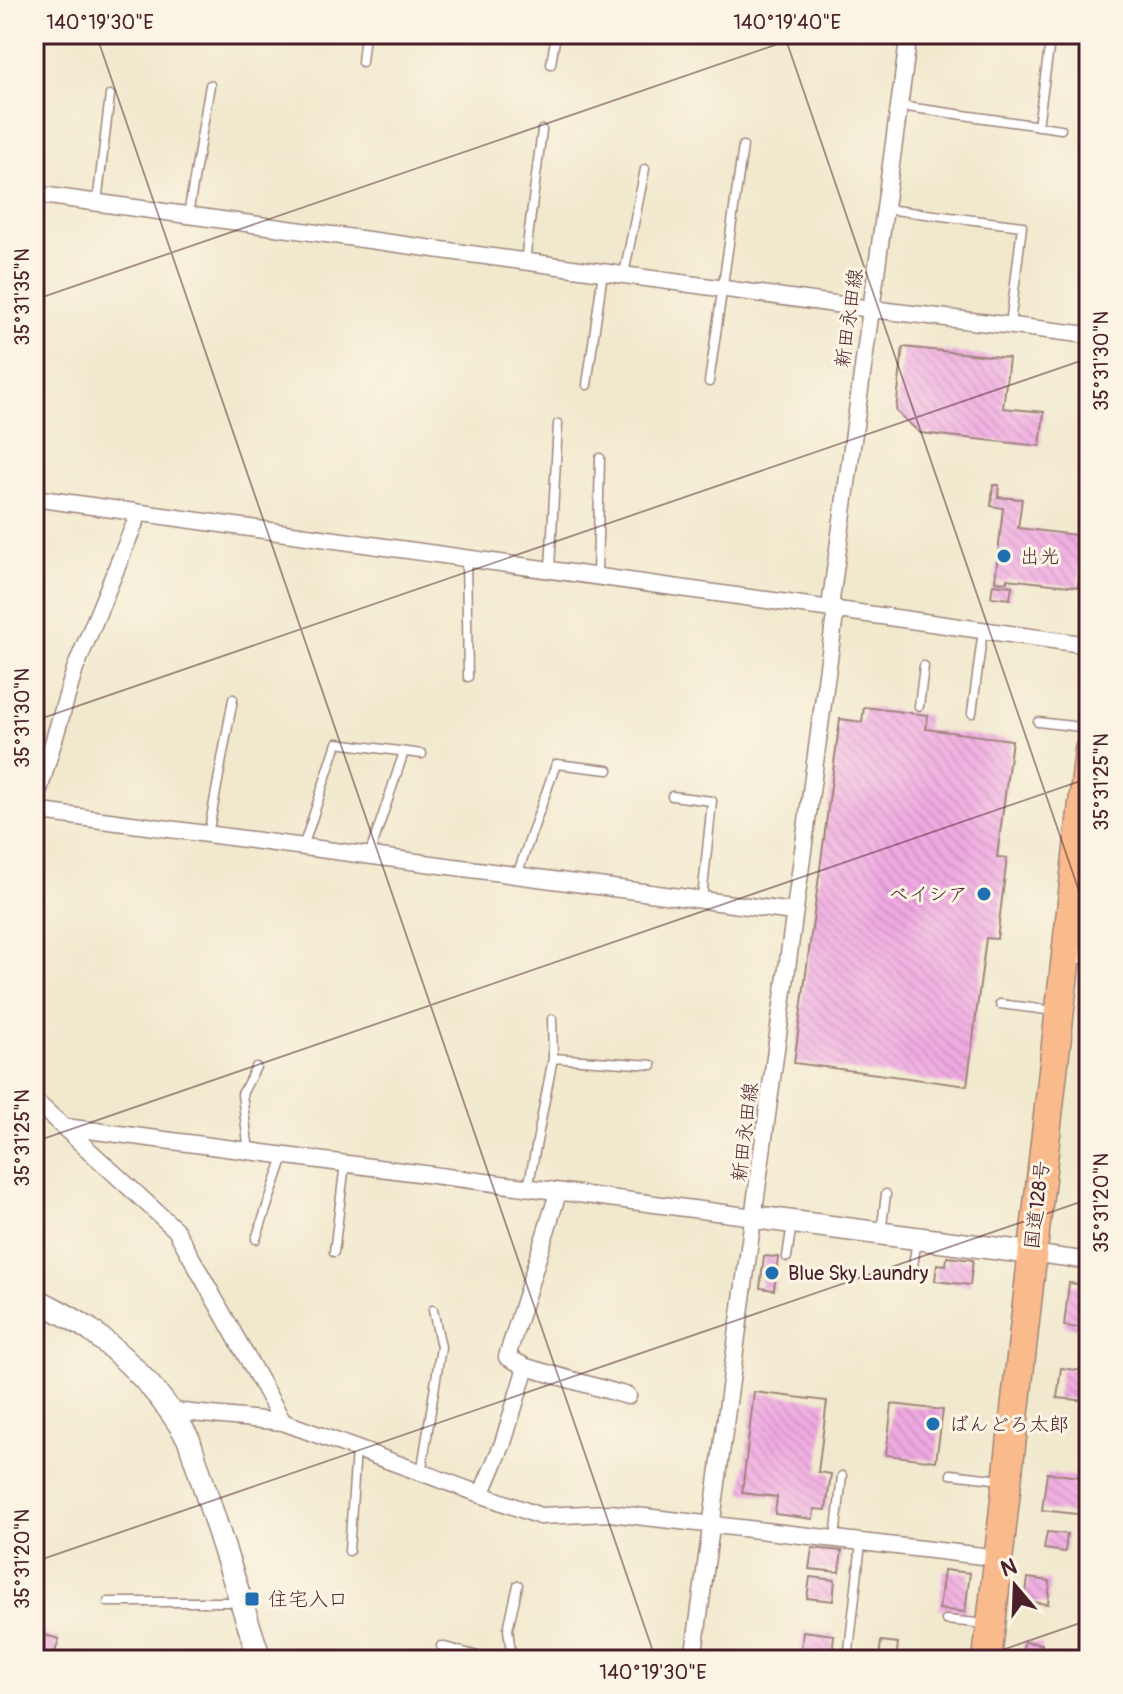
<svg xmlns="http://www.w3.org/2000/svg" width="1123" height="1694" font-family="Pangolin,'Klee One',sans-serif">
	<defs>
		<pattern id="building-back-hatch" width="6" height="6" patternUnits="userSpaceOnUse" patternTransform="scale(2)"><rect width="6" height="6" fill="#efa9e1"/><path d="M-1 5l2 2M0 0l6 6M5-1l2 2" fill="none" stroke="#ce91c1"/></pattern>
	</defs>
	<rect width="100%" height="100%" fill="#fcf5e5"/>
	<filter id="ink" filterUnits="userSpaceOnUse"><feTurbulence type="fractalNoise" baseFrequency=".0125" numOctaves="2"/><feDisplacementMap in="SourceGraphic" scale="16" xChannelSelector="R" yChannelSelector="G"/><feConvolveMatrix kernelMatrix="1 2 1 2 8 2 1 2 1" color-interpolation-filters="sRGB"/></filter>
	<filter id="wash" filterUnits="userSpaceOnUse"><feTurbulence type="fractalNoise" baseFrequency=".006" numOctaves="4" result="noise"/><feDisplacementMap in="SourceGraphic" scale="32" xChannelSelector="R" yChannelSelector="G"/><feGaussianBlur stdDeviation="1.8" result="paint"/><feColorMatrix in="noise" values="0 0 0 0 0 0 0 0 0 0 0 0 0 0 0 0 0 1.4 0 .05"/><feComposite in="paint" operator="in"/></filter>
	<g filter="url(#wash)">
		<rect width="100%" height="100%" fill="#f1e9cd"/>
		<g id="blocks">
			<!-- building -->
			<path fill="url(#building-back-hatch)" d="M903,347L1009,358L1003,408L1044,412L1040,446L920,433L896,411Z
				M993,485H999L998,497L1022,499L1018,528L1084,536L1078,587L1007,579V582L995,581L1003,508L991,506Z
				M993,584L1012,586L1010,599L991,597Z
				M864,707L928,715L926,729L1012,740L997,857L1007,858L997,939L986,938L967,1086L794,1063L840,719L862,722Z
				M764,1256L778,1257L774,1290L760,1288Z
				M947,1257L973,1260L970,1285L935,1281L937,1264L946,1265Z
				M1069,1283L1085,1285L1080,1328L1064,1326Z
				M1061,1368L1084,1371L1082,1381L1089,1382V1401L1057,1398Z
				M754,1392L827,1401L818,1472L831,1474L826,1510L814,1509L813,1519L775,1514L777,1497L742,1493Z
				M892,1404L943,1410L936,1461L886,1455Z
				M1047,1473L1089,1478L1085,1515L1042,1510Z
				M1047,1532L1067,1534L1065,1552L1044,1549Z
				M812,1548L842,1551L839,1572L809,1569Z
				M944,1570L970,1573L965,1612L939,1609Z
				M810,1577L835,1580L833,1601L807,1598Z
				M1028,1578L1050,1581L1048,1604L1025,1601Z
				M803,1631L834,1635L832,1656L801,1652Z
				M34,1632L59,1639L53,1660H34Z
				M881,1641L898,1643L896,1660H879Z
				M1024,1642L1042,1644L1040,1660H1022Z"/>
		</g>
	</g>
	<g filter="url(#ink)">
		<use href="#blocks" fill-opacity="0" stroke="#9e847c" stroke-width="2"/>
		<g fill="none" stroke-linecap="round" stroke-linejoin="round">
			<defs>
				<path id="service" d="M362,62L365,34
					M551,64L556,34
					M900,106L1061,129
					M1038,126L1051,34
					M97,203L110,95
					M886,209L1022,226L1010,325
					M188,215L210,85
					M525,261L542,130
					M624,274L645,169
					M709,382L743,146
					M587,385L603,272
					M466,558L468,677
					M550,569L558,424
					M597,576L600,458
					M919,706L924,666
					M972,713L983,630
					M1038,722L1089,728
					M672,796L712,801L702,899
					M208,835L233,699
					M303,847L337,743L422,754
					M369,856L404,752
					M517,875L556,764L608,770
					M1000,1004L1055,1011
					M553,1058L652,1065
					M249,1152L242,1094L256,1067
					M528,1188L553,1058L552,1019
					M881,1233L886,1194
					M256,1239L284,1156
					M334,1252L345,1164
					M787,1257L792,1223
					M912,1273L917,1239
					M421,1474L441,1347L433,1310
					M951,1474L1002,1480
					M835,1539L842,1476
					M349,1551L356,1450
					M108,1602H239
					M946,1620L987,1624
					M441,1646L493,1660
					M848,1659L861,1543
					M512,1660L508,1629L518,1585"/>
				<path id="minor" d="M34,194L871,309L1089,335
					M34,498L1089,645
					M830,607L909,34
					M34,807L75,669L139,513
					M34,811L793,912
					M1066,953L1089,956
					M34,1100L176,1230L283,1422
					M65,1127L754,1217
					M558,1193L507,1357L526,1367L628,1396
					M1031,1253L1089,1261
					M172,1411L283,1422L540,1516L610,1513L1000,1558
					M481,1495L503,1443L526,1367
					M693,1660L836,608"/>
				<path id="tertiary" d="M754,1217L1031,1253
					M34,1298C53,1309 76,1319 94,1333C132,1363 165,1398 189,1440L260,1660"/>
				<path id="trunk" d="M987,1660L1089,750"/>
			</defs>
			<!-- service casing -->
			<use href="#service" stroke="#9e847c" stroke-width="11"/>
			<!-- minor casing -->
			<use href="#minor" stroke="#9e847c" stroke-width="19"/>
			<!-- tertiary casing -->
			<use href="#tertiary" stroke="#9e847c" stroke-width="25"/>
			<!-- trunk casing -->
			<use href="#trunk" stroke="#9e847c" stroke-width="31"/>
			<!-- service -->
			<use href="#service" stroke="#fff" stroke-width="8"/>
			<!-- minor -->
			<use href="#minor" stroke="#fff" stroke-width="16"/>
			<!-- tertiary -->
			<use href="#tertiary" stroke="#fff" stroke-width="22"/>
			<!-- trunk -->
			<use href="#trunk" stroke="#fabb8c" stroke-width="28"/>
		</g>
	</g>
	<!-- ticks -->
	<path fill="none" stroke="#4a1f2b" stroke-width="2" stroke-opacity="0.45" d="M96,34L656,1660M784,34L1089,920M34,300L807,34M34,721L1089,358M34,1142L1089,778M34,1562L1089,1199M973,1660L1089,1620"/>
	<!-- markers -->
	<g fill="#1f6fb2" stroke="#fcf5e5" stroke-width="3">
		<circle cx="1004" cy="556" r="8"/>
		<circle cx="984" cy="894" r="8"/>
		<circle cx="772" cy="1273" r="8"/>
		<circle cx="933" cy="1424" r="8"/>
		<rect x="244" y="1591" width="16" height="16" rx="4"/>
	</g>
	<g text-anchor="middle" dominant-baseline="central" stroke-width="6" stroke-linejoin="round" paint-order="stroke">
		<!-- street labels -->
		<g font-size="20" fill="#4a1f2b" stroke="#fcf5e5">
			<text transform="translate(849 318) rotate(-82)">新田永田線</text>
			<text transform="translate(745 1132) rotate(-83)">新田永田線</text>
			<text transform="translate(1037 1205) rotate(-83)">国道128号</text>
		</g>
		<!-- poi labels -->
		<g font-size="20" fill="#4a1f2b" stroke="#fcf5e5" text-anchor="start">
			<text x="1020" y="556">出光</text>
			<text x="968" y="894" text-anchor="end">ベイシア</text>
			<text x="788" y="1273">Blue Sky Laundry</text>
			<text x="949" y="1424">ばんどろ太郎</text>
			<text x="268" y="1599">住宅入口</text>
		</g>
	</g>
	<!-- margin -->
	<rect width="1123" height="1694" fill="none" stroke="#fcf5e5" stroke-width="88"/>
	<!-- north arrow -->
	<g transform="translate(1015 1586) rotate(341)" stroke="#fcf5e5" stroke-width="6" paint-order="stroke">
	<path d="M0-6L14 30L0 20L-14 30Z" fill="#4a1f2b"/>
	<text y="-12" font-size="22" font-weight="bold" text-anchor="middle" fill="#4a1f2b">N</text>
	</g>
	<rect x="44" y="44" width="1035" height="1606" fill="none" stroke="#4a1f2b" stroke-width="3"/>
	<g font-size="20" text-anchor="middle" fill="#4a1f2b">
		<text x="100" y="29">140°19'30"E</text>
		<text x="787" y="29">140°19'40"E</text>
		<text transform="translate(22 297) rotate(-90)" y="7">35°31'35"N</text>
		<text transform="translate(1101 361) rotate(-90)" y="7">35°31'30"N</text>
		<text transform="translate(22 718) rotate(-90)" y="7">35°31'30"N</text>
		<text transform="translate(1101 782) rotate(-90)" y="7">35°31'25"N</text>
		<text transform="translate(22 1138) rotate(-90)" y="7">35°31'25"N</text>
		<text transform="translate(1101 1203) rotate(-90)" y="7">35°31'20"N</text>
		<text transform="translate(22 1559) rotate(-90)" y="7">35°31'20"N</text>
		<text x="653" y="1679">140°19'30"E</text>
	</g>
</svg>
